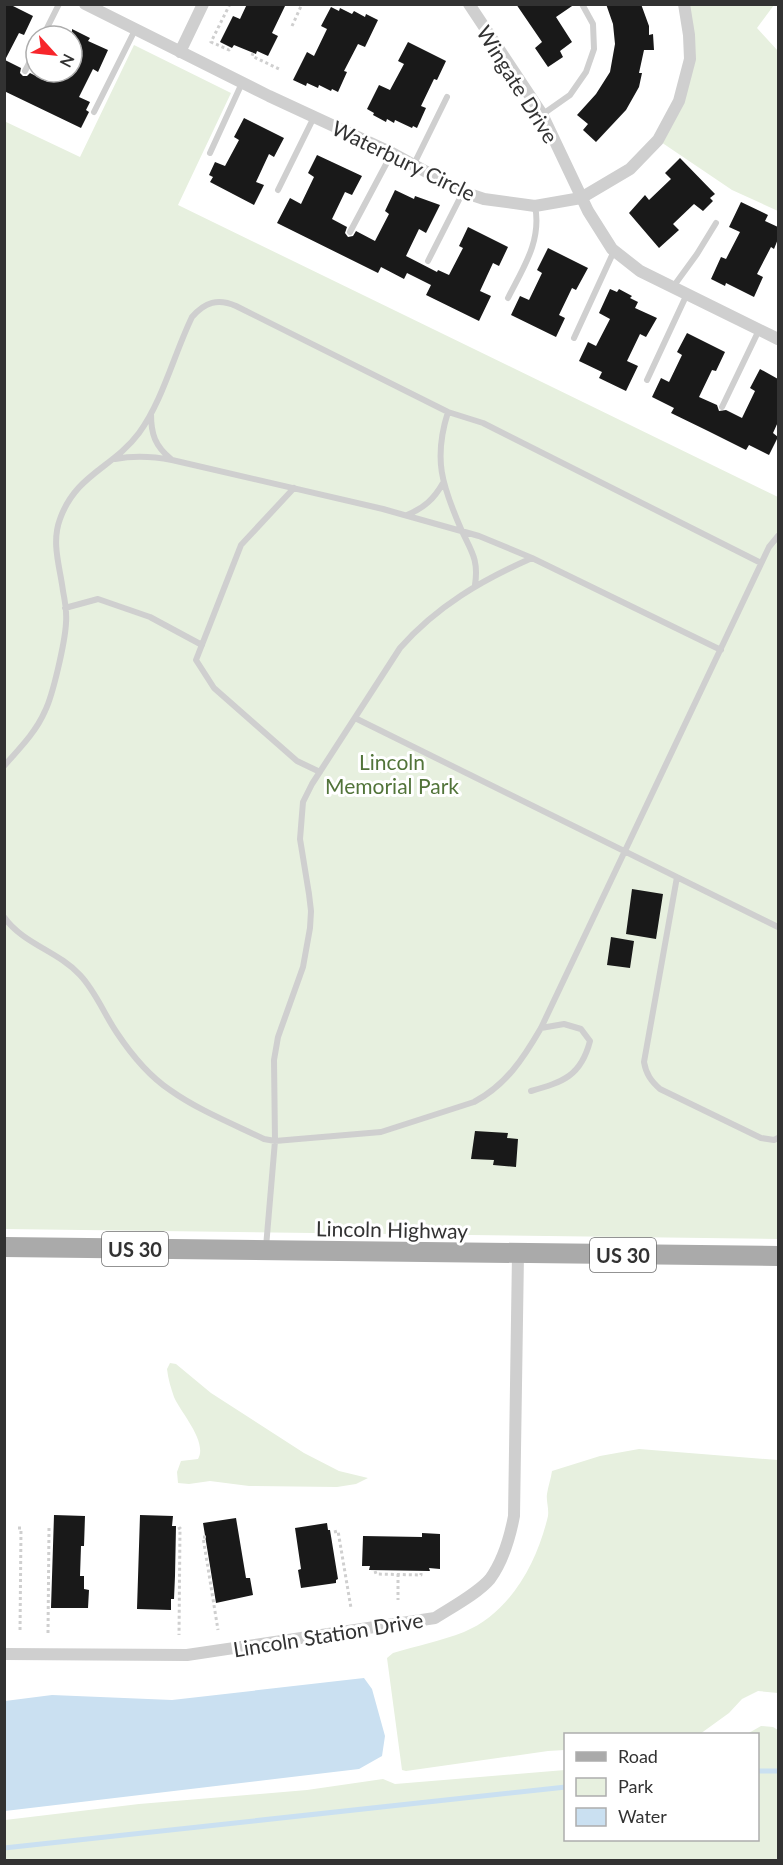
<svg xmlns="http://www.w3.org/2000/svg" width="783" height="1865" font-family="Lato,sans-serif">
	<rect width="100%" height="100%" fill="#fff"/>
	<!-- green -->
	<path fill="#e7f0df" d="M684,5H774L757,28L778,51V211L732,190L658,140L690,59Z
		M134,45L231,93L178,205L778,497V1239L5,1229L4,121L80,157Z
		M170,1363L176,1364L211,1393L304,1453L339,1471L368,1478L356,1484L337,1487L249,1486L210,1481L189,1484L178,1483L177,1472L181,1461L198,1459C208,1442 181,1413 174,1397C171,1388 168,1379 167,1369Z
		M639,1449L778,1460V1693L758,1691L742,1699L729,1713L700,1734H566L565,1750L548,1751L406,1771L402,1770L387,1658L393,1653C416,1646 441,1641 464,1632C510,1613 537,1563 548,1516C549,1508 546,1501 547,1494C548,1486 551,1479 552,1471L600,1456Z
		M761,1726L773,1727L778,1730V1860H5V1820L139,1804L307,1790L383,1779L395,1784L565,1770L566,1840H758V1734H747Z"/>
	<!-- water -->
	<path fill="#cae0f1" d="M364,1678L372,1689L385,1736L382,1756L359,1769L5,1811V1701L52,1695L172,1700Z"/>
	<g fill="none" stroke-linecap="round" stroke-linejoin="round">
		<!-- stream -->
		<path stroke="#cae0f1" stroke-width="5" d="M758,1771H778
			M4,1848L566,1787"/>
	</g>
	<!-- building -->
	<path fill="#191919" d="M4,4H9L33,16L24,35L19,33L5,60L21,68L20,73L23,76H27L30,73L48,82L53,72H72V29L90,38L88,41L108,50L98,72L93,69L79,97L90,102L86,110L89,112L81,128L4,91Z
		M247,4H286L272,33L278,36L268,56L257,51L256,54L234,45L232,48L220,42L233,16L240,19Z
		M516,4H575L556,17L572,42L560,51L563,57L548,67L535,48L542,42Z
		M606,4H641L649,26V35L653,34L654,50H644L639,73H642L639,87L626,110L596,142L583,130L588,124L577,115L596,94L610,72L615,44L613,24Z
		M331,7L339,11L340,8L352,14L354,11L365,17L366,14L378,20L365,47L358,44L344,71L347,72L338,92L332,89L331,91L319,85L318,88L307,83L306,86L293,80L307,52L314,56L327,29L321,26Z
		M408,42L446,61L437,80L434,79L421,106L426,108L417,128L413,126L412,128L395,120L394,123L387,119L386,122L373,115L374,113L367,109L379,85L390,90L404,64L398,61Z
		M244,118L284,138L274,157L269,154L256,182L264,185L254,205L210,182L213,177L209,175L215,162L225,166L239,140L234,137Z
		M317,155L362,176L352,195L345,192L332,219L347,227L345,233L348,237L353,236L356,231L375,241L389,214L385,211L395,190L414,199L415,196L440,205L426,233L419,229L406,256L437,272L438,270L449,275L463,248L459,246L468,227L508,247L499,266L493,263L480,291L491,296L479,321L426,295L431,285L407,273L404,279L381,267L378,273L277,223L290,198L301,204L314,177L308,173Z
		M680,158L715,194L710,198L713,201L703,211L694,204L673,224L679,230L659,248L629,213L645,195L649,200L671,179L665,173Z
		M741,202L768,215L765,221L778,227V239L774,249L771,247L757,274L763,277L754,297L726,283L725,286L711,279L721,257L726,259L740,232L729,227Z
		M548,248L588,268L576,290L572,288L559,315L565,318L556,337L511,315L520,296L529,300L542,273L537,270Z
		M610,289L617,292L619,289L632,296L630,298L638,302L635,308L657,318L646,337L640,334L627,361L638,366L626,391L599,378L602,372L579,361L588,342L596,346L610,319L599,313Z
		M687,333L725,352L716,371L712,370L699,397L717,405L719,411L726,410L742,418L755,391L750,388L760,369L778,379V422L773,433L778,437L769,455L749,445L746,450L708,431L671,413L674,408L652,397L661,378L669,382L682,355L677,352Z
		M632,889L663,894L656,939L626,934Z
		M611,937L634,941L630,968L607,965Z
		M475,1131L508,1133L507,1138L518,1139L516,1167L493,1165L494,1160L471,1159Z
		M54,1515L85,1516L84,1546H81L80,1576H84V1589L89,1590L88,1608H51Z
		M140,1515L173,1516L172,1526H176L175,1576L174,1599H171V1610L137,1609Z
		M236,1518L246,1578H250L253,1595L216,1603L203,1523Z
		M327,1523L328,1530H330L338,1579L336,1580V1583L301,1588L298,1570L301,1569L295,1528Z
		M422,1533L440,1534V1569L429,1568L430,1571L369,1570L370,1566H362L363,1536L422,1537Z"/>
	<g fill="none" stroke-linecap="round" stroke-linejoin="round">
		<!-- path -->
		<path stroke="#cfcfcf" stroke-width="3" stroke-dasharray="3 3" stroke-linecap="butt" d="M230,4L211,42L229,50L231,47
			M292,26L302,4
			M253,53L252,56L281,70
			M18,1528H21L20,1633
			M178,1529L180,1528L179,1635
			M334,1532L338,1531L351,1608
			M206,1537H203L218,1630
			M375,1571L376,1574L421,1575V1573
			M398,1574V1600
			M48,1633L49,1527H51"/>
		<!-- lane -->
		<path stroke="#cfcfcf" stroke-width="6" d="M43,36L59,4
			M25,71L36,50
			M94,112L135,30
			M543,114L570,95L586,72L594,49L593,24L582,4
			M210,153L242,83
			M414,164L447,97
			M278,190L314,117
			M350,232L392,153
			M428,261L463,192
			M673,287L697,254L716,223
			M508,298C523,268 542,241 535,206
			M574,338L614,251
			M647,380L687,294
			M722,407L759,330
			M448,412C433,459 442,485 461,529C471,551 479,559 475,585
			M151,414C151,434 155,446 171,459
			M115,459C135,455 152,456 172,460L383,509L479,536L532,558L721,650
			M294,488L241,545L196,660L214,688L297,761L320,772
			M407,515C424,508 434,499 443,483
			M65,608L98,599L150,617L202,645
			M355,718L778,927
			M4,766C19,749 36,732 45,711C53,695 65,642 66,623C67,612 65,601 63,591C60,567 51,543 60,519C76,474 113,468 139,433C163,400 174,354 192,317C205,302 218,298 236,306L448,412L483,423L761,563
			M677,877L644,1062C646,1074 651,1081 660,1089L761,1138L774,1140L778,1138
			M4,917C23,944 58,951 80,975C96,992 104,1014 117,1033C131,1054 149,1076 170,1090C198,1110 233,1124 264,1139L275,1141L381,1132L474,1102C506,1085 523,1059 541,1028L769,547L778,536
			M531,1091C563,1082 581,1076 590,1041L581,1029L564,1024L541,1028
			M266,1247L275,1141L274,1060L278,1037L303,967L310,928L311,911L309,894L300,839L303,802L312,784L400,648C437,606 482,580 532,558"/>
		<!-- street -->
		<path stroke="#cfcfcf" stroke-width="12" d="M85,4L269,96L392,153L463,192L484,199L535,206L581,198L630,169L658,140L679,101L690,59L689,35L684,4
			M469,4L542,114L588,211L612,249L640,271L778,339
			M180,52L203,4
			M4,1654L187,1655L435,1618C452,1607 477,1594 490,1579C503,1561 510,1537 514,1516L518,1254"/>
		<!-- primary -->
		<path stroke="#aaa" stroke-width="20" d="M4,1247L778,1256"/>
	</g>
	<g text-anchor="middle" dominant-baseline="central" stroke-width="6" stroke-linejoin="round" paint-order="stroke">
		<!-- shield labels -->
		<g fill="#fff" stroke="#707070" stroke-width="1.5">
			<rect x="102" y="1232" width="66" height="34" rx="4.5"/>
			<rect x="590" y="1238" width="66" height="34" rx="4.5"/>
		</g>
		<g font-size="20" font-weight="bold" fill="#323232">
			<text x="135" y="1249">US 30</text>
			<text x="623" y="1255">US 30</text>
		</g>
		<!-- street labels -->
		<g font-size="21" fill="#323232" stroke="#fff">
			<text transform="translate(518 84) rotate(58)">Wingate Drive</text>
			<text transform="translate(404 160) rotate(26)">Waterbury Circle</text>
			<text transform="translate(392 1229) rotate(1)">Lincoln Highway</text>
			<text transform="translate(328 1634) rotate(-9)">Lincoln Station Drive</text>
		</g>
		<!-- park labels -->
		<g font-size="21" fill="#52743a" stroke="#fff">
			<text x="392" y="761">Lincoln<tspan x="392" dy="24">Memorial Park</tspan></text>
		</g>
	</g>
	<!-- border -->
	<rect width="783" height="1865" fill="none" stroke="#323232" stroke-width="12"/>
	<!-- legend -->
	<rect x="564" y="1733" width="195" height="108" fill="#ffffff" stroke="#adadad" stroke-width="1.5"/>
	<rect x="576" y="1752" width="30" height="9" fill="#aaaaaa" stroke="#adadad" stroke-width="1.5"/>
	<text x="618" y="1763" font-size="18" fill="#323232">Road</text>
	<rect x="576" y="1778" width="30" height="18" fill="#e7f0df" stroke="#adadad" stroke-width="1.5"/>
	<text x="618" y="1793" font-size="18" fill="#323232">Park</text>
	<rect x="576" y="1808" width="30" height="18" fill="#cae0f1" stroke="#adadad" stroke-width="1.5"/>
	<text x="618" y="1823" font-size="18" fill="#323232">Water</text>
	<!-- north arrow -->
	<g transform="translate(54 54) rotate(117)"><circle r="28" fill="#ffffff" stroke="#adadad" stroke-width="1.5"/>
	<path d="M0-4.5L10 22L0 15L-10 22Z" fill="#f7262b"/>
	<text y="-9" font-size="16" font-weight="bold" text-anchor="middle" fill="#323232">N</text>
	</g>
</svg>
